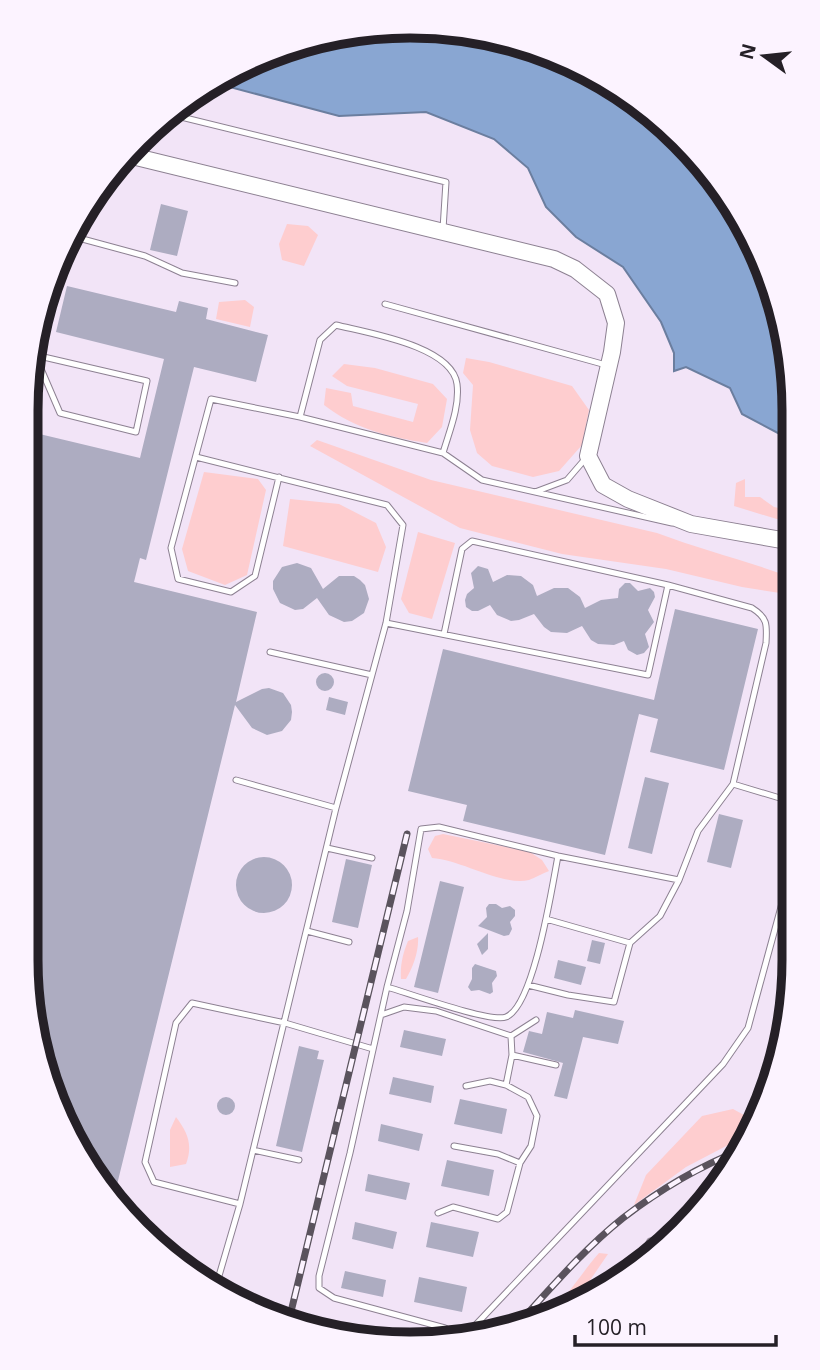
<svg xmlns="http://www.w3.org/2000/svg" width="820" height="1370" font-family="'Open Sans',sans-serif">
	<rect width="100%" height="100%" fill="#f2e4f7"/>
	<!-- green -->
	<path fill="#fecdcf" d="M287,224L308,226L318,235L304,266L282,260L279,244Z
		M245,300L254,307L250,327L216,319L219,302Z
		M466,358L489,362L572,386L589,410L582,445L559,471L533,477L492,466L477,453L470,430L473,385L463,373Z
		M344,364L375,368L433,384L447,399L442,427L427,443C389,437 355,429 324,405L326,388L351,393L353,406L413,422L418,404L347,386L332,376Z
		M317,440L431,480L657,533C702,550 748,561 793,578V595L742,587L666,569L562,554L460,528L310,446Z
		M204,472L258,479L266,490L247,575L225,585L188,571L182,549Z
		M745,479V497H760L774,507L793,511V524L734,506L736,483Z
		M290,499L339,504L376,523L386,547L378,572L283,546Z
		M418,532L455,543L432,619L409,613L401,599Z
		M443,834L530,852L542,860L549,871C543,873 535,878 529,880C501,886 462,860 432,858L428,849L435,836Z
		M418,937C419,951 413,967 406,979H401C400,965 403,953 408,941Z
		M733,1109L744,1115L730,1144L686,1167L634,1205L646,1175L702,1116Z
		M176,1117C188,1133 193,1145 186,1164L170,1167V1130Z
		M599,1253L608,1254L582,1292L580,1299L544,1318C568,1297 579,1276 599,1253Z"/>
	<!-- water -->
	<path fill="#89a6d2" stroke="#6b7e9f" stroke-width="2" d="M336,34H485L624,91L698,157L742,218L774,287L793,385V441L742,414L730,388L686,367L674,371V353L661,322L623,267L576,237L546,207L528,168L494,139L426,112L339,116L215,83Z"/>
	<!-- building -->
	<path fill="#adacc1" d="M161,204L188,211L177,256L150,250Z
		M67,286L176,312L179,301L208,308L206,319L268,335L256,382L194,367L146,560L140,558L134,582L257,612L236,702L262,689L269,688L283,693L291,705L292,712L291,720L282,731L267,735L252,728L235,705L113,1201L105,1193L46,1083L26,960L27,431L140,458L164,359L56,332Z
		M27,395L38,397L31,427H27Z
		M297,563L311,568L323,589L339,576H354L360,580L365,585L369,599L364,613L352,621L344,622L329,615L317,598L303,609L295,610L280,603L273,589V581L282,567Z
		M478,566L488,569L493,582L507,575L521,576L533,585L537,596L554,588H568L580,597L585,608L601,600L618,598L619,589L625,583H630L638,591L650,588L654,592L655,597L648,610L654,622L645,634L649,647L644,653L637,655L628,650L624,641L614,645L598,644L591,640L582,626L567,633L551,632L544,627L534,614L519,620L511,621L497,615L490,605L478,611H472L466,607L465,600L467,594L474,588L471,573Z
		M675,609L758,629L724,770L650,752L658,719L639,714L605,855L463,821L467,805L408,791L443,649L654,700Z
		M316 682a9 9 0 1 1 18 0a9 9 0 1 1-18 0Z
		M329,697L348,702L345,715L326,710Z
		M645,777L669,783L652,854L628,848Z
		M719,814L743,820L731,868L707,862Z
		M236 885a28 28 0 1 1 56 0a28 28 0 1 1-56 0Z
		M346,859L372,865L358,928L332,922Z
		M440,881L464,887L438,993L414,987Z
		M489,904H496L502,908L510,906L515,910V916L510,922L512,929L509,935L504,936L478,926L487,917L486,908Z
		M488,933V949L482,955L477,944Z
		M592,940L605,943L600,964L587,961Z
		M558,960L586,967L581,985L554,978Z
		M475,964L496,971L497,976L492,983L493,992L490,994L479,990L471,991L468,987L472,979V968Z
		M575,1010L624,1021L618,1044L583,1037L567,1099L554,1096L563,1063L523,1052L529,1031L542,1034L547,1012L573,1018Z
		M404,1030L446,1039L442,1056L400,1047Z
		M299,1046L319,1051L317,1059L324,1060L302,1152L276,1146Z
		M393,1077L434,1086L431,1103L389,1094Z
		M217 1106a9 9 0 1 1 18 0a9 9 0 1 1-18 0Z
		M460,1099L507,1109L502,1134L454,1124Z
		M381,1124L423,1134L419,1151L378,1141Z
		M447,1160L494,1170L489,1196L441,1186Z
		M368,1174L410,1183L406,1200L365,1191Z
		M355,1222L397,1232L393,1249L352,1239Z
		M431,1222L479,1232L473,1257L426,1247Z
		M345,1271L386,1280L383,1297L341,1288Z
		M419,1277L467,1287L462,1312L414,1302Z"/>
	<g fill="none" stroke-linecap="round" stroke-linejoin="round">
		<defs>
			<path id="lane" d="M173,115L446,182L443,229
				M75,237L145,256L182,273L235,283
				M385,304L606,365
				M33,354L35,355L147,381L136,432L60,413L35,355L50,290L64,267L78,222
				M443,453C449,432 460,407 457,384C452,346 368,333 336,325L320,340L300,417L443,453L482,480L672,523
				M196,457L387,505L403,525L386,623L336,808L240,1204L216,1286
				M279,477L255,576L231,592L178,579L171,548L211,399L300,417
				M535,492L567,480L586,458
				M386,623L648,675L668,585
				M444,634L462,549L472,541L668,585L752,608C768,618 767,625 766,643L733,784L698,831L679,880L660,916L630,943L614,1002L568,995L528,985
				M270,652L372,675
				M236,780L336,808
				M733,784L793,802
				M327,848L372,858
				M546,919L630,943
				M307,931L349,942
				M387,987C408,993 490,1023 506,1017C534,1006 552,887 558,856
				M381,1015L404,1007L436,1011L511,1036L512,1055L506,1085
				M511,1036L536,1020
				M512,1055L556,1065
				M454,1146L498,1154L520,1163
				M253,1150L299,1160
				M240,1204L154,1182L145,1162L176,1023L192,1003L285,1023L373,1049
				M438,1213L453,1207L498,1219L507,1212L520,1163L531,1146L537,1116L528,1097L506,1085L490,1081L466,1086
				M635,1269L650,1241L665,1242
				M445,1328L334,1298L319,1288V1276L350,1153L387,987L407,911L421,829L439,827L558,856L679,880
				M466,1335L723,1064L748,1028L793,863"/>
			<path id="secondary" d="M132,156L554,259L575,269L607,294L616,323L612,352L588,456L603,485L628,499L691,524L793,542"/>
		</defs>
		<!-- lane casing -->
		<use href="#lane" stroke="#8d8192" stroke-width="7"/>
		<!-- secondary casing -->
		<use href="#secondary" stroke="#8d8192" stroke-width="18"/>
		<!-- lane -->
		<use href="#lane" stroke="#fff" stroke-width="5"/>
		<!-- secondary -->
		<use href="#secondary" stroke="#fff" stroke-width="16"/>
		<defs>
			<path id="rail" d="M288,1324L407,834
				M516,1326C550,1289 584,1249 623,1218C658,1191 700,1166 741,1150"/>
		</defs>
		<!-- rail casing -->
		<use href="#rail" stroke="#5a535d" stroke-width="7"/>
		<!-- rail -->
		<use href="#rail" stroke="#fcf3ff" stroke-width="4.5" stroke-dasharray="13" stroke-linecap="butt"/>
	</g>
	<!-- crop -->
	<path d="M0 0H820V1370H0ZM410 38H410A372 372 0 0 1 782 410V960A372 372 0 0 1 410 1332H410A372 372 0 0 1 38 960V410A372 372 0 0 1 410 38Z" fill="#fcf3ff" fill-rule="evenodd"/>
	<path fill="none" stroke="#252027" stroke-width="9" d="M410 38H410A372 372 0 0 1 782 410V960A372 372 0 0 1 410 1332H410A372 372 0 0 1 38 960V410A372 372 0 0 1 410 38Z"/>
	<!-- north arrow -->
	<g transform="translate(764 56) rotate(285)" stroke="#fcf3ff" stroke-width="5" paint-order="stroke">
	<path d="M0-5L12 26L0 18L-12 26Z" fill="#252027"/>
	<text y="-10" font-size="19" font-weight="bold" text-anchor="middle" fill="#252027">N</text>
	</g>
	<!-- scale -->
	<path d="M575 1335v10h201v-10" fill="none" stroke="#252027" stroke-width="3.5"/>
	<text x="586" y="1335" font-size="21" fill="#252027" stroke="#fcf3ff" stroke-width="5" paint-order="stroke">100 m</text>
</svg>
